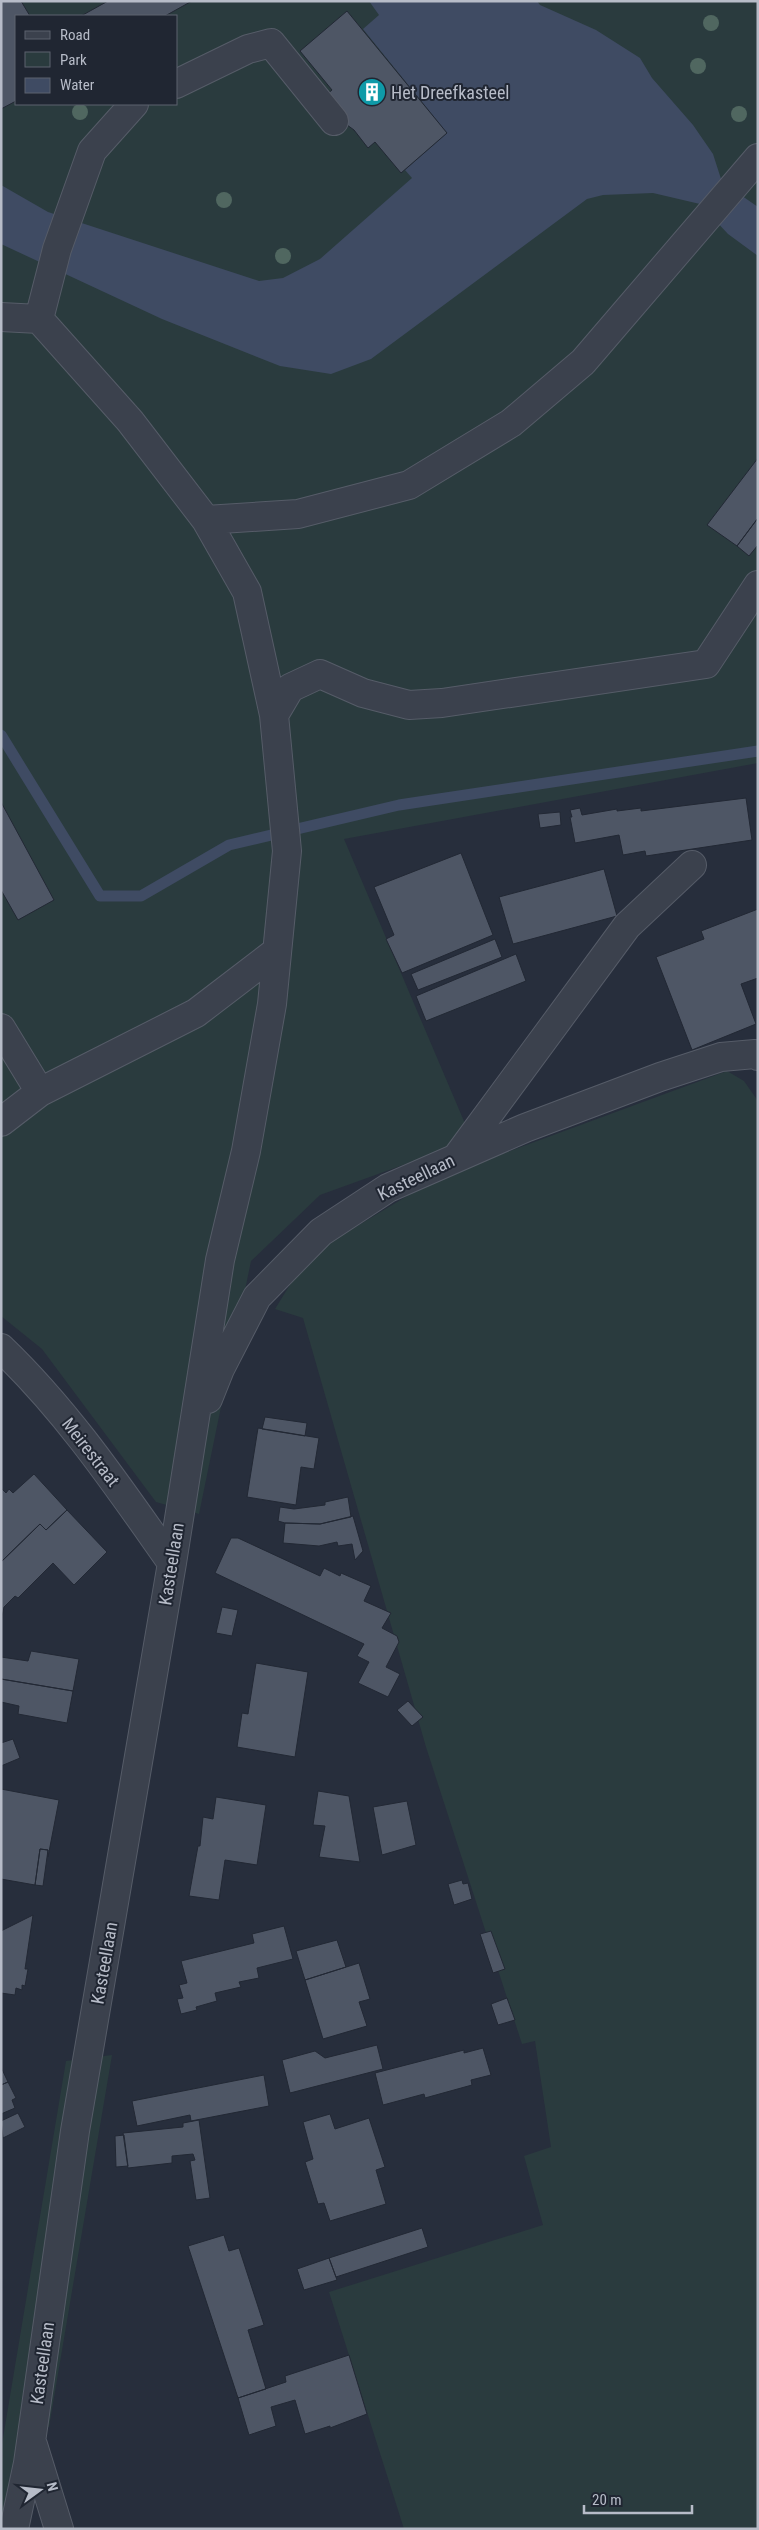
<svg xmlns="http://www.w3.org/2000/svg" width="759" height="2530" font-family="'Roboto Condensed',sans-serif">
	<rect width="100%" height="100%" fill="#272e3c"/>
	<!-- green -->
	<path fill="#2a3b3e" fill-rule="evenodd" d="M1,1H758V763L344,839L472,1140L320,1195L251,1261L199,1514L156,1502L42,1349L1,1316ZM16,16H176V104H16Z
		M727,1071L744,1081L758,1101V2529H404L329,2292L543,2225L524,2156L551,2147L535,2041L522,2044L426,1747L303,1318L275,1309L301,1267L324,1246L437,1178Z
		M112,2055L49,2427L24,2429L1,2529V2450L66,2061Z"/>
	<!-- water -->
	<path fill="#3f4b63" d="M369,1H537L540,5L596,30L640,58L652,78L693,125L713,154L722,182L758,207V256L728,234L700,204L653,193L603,195L587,199L371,359L331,374L280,366L162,319L1,244V185L48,212L259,281L283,278L320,259L412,178L405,170L447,133L363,29L379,15Z"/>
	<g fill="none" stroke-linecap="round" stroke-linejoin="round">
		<!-- stream -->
		<path stroke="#3f4b63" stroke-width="11" d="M1,735L100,896H141L229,845L399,805L758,751"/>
	</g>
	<!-- building -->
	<path fill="#4e5665" stroke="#222834" d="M1,1H21L30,16H16V101L1,109Z
		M108,1H192L165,16H81Z
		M347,11L447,133L401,173L375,142L368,148L354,130L343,122L326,95L332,90L300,51Z
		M758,458V518L737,546L707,525Z
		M758,518V545L749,556L737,546Z
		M746,798L752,840L646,856L645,851L623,855L619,835L575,843L570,817H572L570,810L580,808L582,815L617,809V811L641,808V811Z
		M1,802L54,900L18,920L1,890Z
		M560,812L561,825L540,828L538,814Z
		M461,853L493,935L402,973L386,939L394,935L374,887Z
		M604,869L617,916L513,944L499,897Z
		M758,909V978L741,984L756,1024L692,1050L656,957L704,939L701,931Z
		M495,939L502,957L418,990L411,974Z
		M516,954L526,981L426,1021L416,996Z
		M265,1417L307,1423L305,1436L262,1429Z
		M258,1428L319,1438L314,1469L301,1467L296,1505L247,1497Z
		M34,1474L67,1510L46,1530L40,1524L1,1562V1488L6,1493L9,1489L13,1493Z
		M348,1497L351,1517L320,1524L285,1523L278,1521L280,1507L294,1509L325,1505V1502Z
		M67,1510L107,1552L74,1585L53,1563L18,1598L15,1596L4,1607L1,1622V1562L40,1524L46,1530Z
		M353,1516L363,1551L355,1560L352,1544L338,1546L337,1542L319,1546L283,1543L285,1523L320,1524Z
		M231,1538H238L320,1576L324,1568L340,1576L341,1573L371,1586L364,1601L391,1613L382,1628L397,1636L399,1642L386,1667L400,1674L388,1697L358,1683L369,1662L357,1656L364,1644L215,1573Z
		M222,1607L238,1610L232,1636L216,1633Z
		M31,1651L79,1659L73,1691L1,1679V1657L28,1661Z
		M256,1663L308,1672L295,1757L237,1747L242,1713L248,1714Z
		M1,1679L73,1691L67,1723L18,1714L19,1706L1,1702Z
		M408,1701L423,1717L412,1726L397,1710Z
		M13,1739L20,1758L1,1766V1743Z
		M1,1789L59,1800L48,1857V1850L40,1849L35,1885L1,1879Z
		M318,1791L349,1796L360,1862L319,1857L325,1826L313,1825Z
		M216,1797L266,1805L257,1865L225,1860L219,1900L189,1896L198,1846H200L203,1817L213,1819Z
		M407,1801L416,1845L382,1855L373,1807Z
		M40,1849L48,1850L43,1886L35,1885Z
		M462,1880L463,1884L468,1883L472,1899L454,1905L448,1884Z
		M33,1915L25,1969H28L25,1986L22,1985V1990L16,1988L15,1995L1,1993V1931Z
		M284,1926L293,1959L257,1968L259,1978L239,1982L241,1987L215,1993L217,2001L196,2007L197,2010L181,2014L177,1999L183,1998L179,1985L187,1983L181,1961L254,1943L252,1934Z
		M491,1931L505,1969L493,1973L480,1934Z
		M337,1940L346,1967L305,1980L296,1951Z
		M359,1963L370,1999L359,2002L367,2026L323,2039L305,1980Z
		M507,1998L515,2020L498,2025L491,2004Z
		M377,2045L383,2069L290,2093L282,2060L315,2051L325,2058Z
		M483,2048L491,2075L471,2080L472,2085L425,2098L424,2094L383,2105L375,2073L464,2050V2053Z
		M1,2067L8,2082L1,2085Z
		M264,2075L269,2106L191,2121L190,2115L137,2126L132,2101Z
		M8,2082L16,2098L12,2100L15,2108L1,2114V2085Z
		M18,2113L25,2127L3,2138L1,2121Z
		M330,2114L335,2129L369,2118L385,2167L376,2170L386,2204L330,2221L324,2203L318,2204L305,2162L313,2159L303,2122Z
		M199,2120L210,2198L196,2200L190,2161L195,2160L193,2154L172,2156V2163L128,2168L123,2133L183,2127V2123Z
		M124,2135L128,2166L116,2167L115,2136Z
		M422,2228L428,2247L336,2277L329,2258Z
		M224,2235L229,2251L239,2248L264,2325L248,2330L266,2389L238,2398L188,2246Z
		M329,2258L337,2280L304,2290L297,2269Z
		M349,2355L367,2414L330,2428V2426L305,2434L295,2400L271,2407L276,2426L249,2435L238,2398L286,2382L285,2376Z"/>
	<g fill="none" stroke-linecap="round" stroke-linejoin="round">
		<defs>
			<path id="minor" d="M176,84L248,49L271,43L334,121
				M1,317L39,319L130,421L206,520L247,592L274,715L287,851L272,1004L246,1151L220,1260L172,1563L75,2131L28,2463L14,2529
				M39,319L57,249L92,151L134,104
				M206,520L298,514L409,485L511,423L583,362L758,158
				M274,715L290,688L320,674L363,693L409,705L442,703L706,664L758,585
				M1,1028L40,1092
				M1,1122L40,1092L196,1013L277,951
				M457,1157L627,926L692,865
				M1,1348C68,1412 119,1488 172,1563
				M208,1399L220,1369L257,1297L321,1232L388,1188L525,1128L660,1077L721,1057L755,1054L758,1056
				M33,2445L59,2529"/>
		</defs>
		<!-- minor casing -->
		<use href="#minor" stroke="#565c68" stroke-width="30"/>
		<!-- minor -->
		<use href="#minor" stroke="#3b414d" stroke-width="28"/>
	</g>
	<!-- trees -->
	<g fill="#506760">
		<circle cx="711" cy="23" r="8"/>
		<circle cx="698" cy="66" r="8"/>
		<circle cx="80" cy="112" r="8"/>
		<circle cx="739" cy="114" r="8"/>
		<circle cx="224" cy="200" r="8"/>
		<circle cx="283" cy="256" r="8"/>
	</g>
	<!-- icons -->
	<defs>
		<symbol id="building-disc" viewBox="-11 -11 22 22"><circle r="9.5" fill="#0f9aa8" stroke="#202632"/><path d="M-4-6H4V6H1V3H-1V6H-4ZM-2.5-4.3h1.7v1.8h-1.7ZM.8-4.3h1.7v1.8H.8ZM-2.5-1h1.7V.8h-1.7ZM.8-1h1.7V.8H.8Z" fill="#fff"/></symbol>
	</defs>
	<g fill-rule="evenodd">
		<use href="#building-disc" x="356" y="76" width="32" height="32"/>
	</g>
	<g text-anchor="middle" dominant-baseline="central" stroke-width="4" stroke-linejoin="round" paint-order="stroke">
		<!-- poi labels -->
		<g font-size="18" fill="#b7bcc8" stroke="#202632" text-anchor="start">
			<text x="391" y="92">Het Dreefkasteel</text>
		</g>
		<!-- street labels -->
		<g font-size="18" fill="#b7bcc8" stroke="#202632">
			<text transform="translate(416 1177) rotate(-26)">Kasteellaan</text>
			<text transform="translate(91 1452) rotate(52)">Meirestraat</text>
			<text transform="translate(171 1564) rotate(-81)">Kasteellaan</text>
			<text transform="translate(104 1963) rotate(-80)">Kasteellaan</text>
			<text transform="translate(42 2363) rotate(-82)">Kasteellaan</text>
		</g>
	</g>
	<!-- border -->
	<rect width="759" height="2530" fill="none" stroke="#b7bcc8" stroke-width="5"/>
	<!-- legend -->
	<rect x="15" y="15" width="162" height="90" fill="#202632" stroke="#5c626e"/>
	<rect x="25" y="31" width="25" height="8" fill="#3b414d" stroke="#5c626e"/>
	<text x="60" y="40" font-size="15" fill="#b7bcc8">Road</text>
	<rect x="25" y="52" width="25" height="15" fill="#2a3b3e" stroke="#5c626e"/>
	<text x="60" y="65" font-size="15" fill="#b7bcc8">Park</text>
	<rect x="25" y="78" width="25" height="15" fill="#3f4b63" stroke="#5c626e"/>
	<text x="60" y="90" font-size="15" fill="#b7bcc8">Water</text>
	<!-- north arrow -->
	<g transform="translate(40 2490) rotate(75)" stroke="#202632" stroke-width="4" paint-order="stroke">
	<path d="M0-4L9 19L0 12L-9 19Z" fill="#b7bcc8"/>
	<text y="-8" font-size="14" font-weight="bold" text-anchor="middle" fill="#b7bcc8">N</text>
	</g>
	<!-- scale -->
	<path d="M584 2505v8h108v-8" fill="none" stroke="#b7bcc8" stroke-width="2.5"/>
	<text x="592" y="2505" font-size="15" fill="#b7bcc8" stroke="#202632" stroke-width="4" paint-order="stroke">20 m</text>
</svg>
